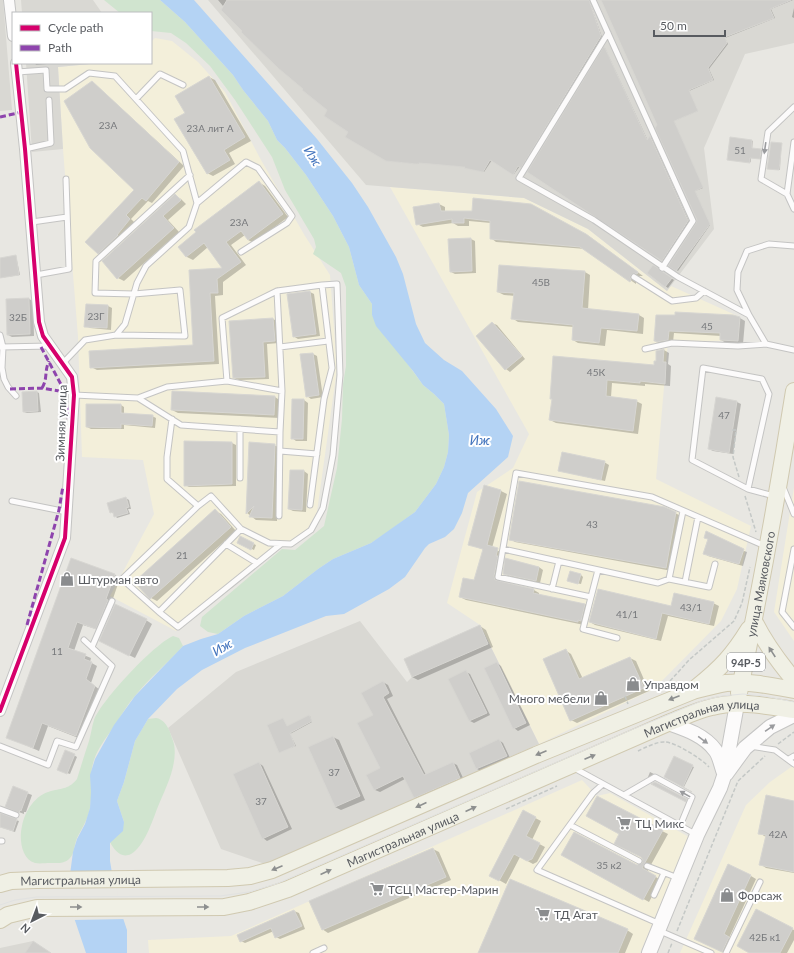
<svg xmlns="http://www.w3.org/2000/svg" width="794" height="953" font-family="Lato,sans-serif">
	<rect width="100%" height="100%" fill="#e8e7e2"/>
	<!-- commercial -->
	<path fill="#f3efda" d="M155,38L172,41L198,62L225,92L261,160L305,236L330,275L337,369L317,512L307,530L278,548L176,631L110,596L154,514L143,460L82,457L78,337L63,149L58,67L101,63H151V42Z
		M390,187L524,198L588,229L667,291L671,286L740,317L738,341H668L656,479L751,526L737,589L721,621L654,689L539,744L480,625L447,603L477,492L513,468L529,434Z
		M794,487V641L774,612Z
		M794,765V953H680L746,805L770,782Z
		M582,780L597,796L610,793L689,837L640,953H149L148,940L231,936Z"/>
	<!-- industrial -->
	<path fill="#d9d8d3" d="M0,0H3L12,110L0,111Z
		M21,0H93L102,13H22Z
		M208,0H794V43L745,54L704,148L714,229L667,291L588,229L524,198L366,185Z
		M26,63H101L58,67L63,149L32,152Z
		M360,621L407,682L412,677L404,659L480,625L539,744L268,865L221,849L168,728L236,672Z
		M33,941L51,953H0V948Z"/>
	<!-- green -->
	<path fill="#d0e4cf" d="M104,0H160L185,22L233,75L243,90L268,121L277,140L285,148L306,175L333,216L349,247L359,285L372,304V315L423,385L434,394L444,404L449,435L448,452L444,467L436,484L415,512L389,531L371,543L333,559L318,569L283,596L244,616L218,634L208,632L200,626L202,617L282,549L295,550L324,526L337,468L342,419L343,384L346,366V287L341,273L313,254L316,247L314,239L285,190L272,157L235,100L210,66L186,43L171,33L151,31V13H120Z
		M173,636L179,638L183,646C168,663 149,678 135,696C126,706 120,718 113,728C106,738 98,748 94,760C88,778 93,790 90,808C88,819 82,828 77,838C74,845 75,853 70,858C65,864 57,863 50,863C46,863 39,864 35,863C21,859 19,838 22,826C25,811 35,795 51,791C63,788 69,789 77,779C81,766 85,753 89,741C91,734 92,726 94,720C102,700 153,645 173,636Z
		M156,718C163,719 167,725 170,732C171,736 173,740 174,744C178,766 165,789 157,809C152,822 144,847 131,854C121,859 114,850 110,842L114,838L124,822L117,801L124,782L135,741L148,719Z"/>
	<!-- water -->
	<path fill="#b4d3f4" d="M160,0H194L317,139L352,183L368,207L396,257L403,274L416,324L425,343L444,360L462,371L496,409L513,436L508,457L468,493L462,513L454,529L445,537L429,544L425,548L405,577L389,589L344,614L326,616L245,648L202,670L177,689L148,719L141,731L135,741L124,782L117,801L124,822L123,831L110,843V861L116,897L127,930V953H86L67,897L73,852L77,839L85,824L90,808L91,792L90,775L95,759L114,725L135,696L183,646L201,639L218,634L244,616L283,596L318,569L333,559L371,543L415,512L436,484L444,467L448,452L449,435L444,404L434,394L423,385L413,371L376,326L372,315V304L359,285L349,247L333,216L306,175L285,148L277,140L268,121L243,90L233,75L185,22Z"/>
	<!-- pier -->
	<path fill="#e8e7e2" d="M114,872L118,897L126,919L73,920L65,897L69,873Z"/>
	<!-- shadow -->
	<path fill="#0003" d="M218,0H589L602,37L522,167L520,166L514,174L492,160L484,172L466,168V167L420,162L418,164L388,161L349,132L329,110L304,89L243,30Z
		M602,0H793L771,9L775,18L725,38L728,44L709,69L714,80L689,91L698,111L674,121L703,188L695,191L710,225L678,271L670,265L697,224L698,220L658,125Z
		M794,8V18L792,17Z
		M605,48L648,141L651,137L689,222L663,261L529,172Z
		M35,63H58L36,65Z
		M209,77L215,80L251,141L229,153L235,164L213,176L207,173L186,113Z
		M92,82L97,86L184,166L152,203L148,201L131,219L135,223L104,257L98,253L136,190Z
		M730,138L753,141L752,149L762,150L761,159L751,158V162L728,160Z
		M781,144L780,170L769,169Z
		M260,183L265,186L288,217L254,243L248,240L245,235L231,245L246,265L223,282V295L215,296L219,364L97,370L91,367L194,346L190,271L224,269L208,247L193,260L187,257L179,247Z
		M175,195L181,199L186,204L168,220L179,232L124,281L118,278Z
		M439,204L445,207V212L586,234L643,276H640L636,278V284L586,249L496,242L491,238V223L469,221V226H458L453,223L423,227L417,224Z
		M471,239L475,241L476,273L455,274L451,272Z
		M16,256L20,275L0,278V259Z
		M653,266L674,280L668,288L648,273Z
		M585,272L590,275L588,310L639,315L644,318L643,334L607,330L605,346L578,343L573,340L574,327L518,322L512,318L515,296L504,295L498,292Z
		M310,292L314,294L320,336L298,339L293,336Z
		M29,299L33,301L34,336L12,337L8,335Z
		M108,306L112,308L111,330L90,328L86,326Z
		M676,316L740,318L745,321L743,344L726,343L721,340V336L674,333L673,342L662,345L655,341Z
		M273,319L277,321L279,343L267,344L269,379L239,380L234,378Z
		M492,323L497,325L525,359L510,372L506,369Z
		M664,350L669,353L668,364L671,366L670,386L645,384V386L612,383L611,397L636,401L642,404L638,434L556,423L550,420L553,399L554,358L655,366Z
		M313,354L317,356L323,397L311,399L307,396L301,355Z
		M37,392L39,393L41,412L27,413L24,412Z
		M275,397L281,401L280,418L178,413L172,410Z
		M293,400H304L308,403L307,441H296L292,438Z
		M737,402L741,404L733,454L713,451L709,449Z
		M121,405L124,407V414L152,416L156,418L155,428L124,425V429H91L87,427Z
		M232,443L236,445V486L189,487L185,485Z
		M274,445L280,448L277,521L256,520L247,513Z
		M604,462L609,465L605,481L564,472L560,470Z
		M304,471L308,474L306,512L293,511L289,509Z
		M484,487L501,491L507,494L492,548L503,553L500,583L534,590L539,593V595L585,604L591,608L584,625L466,600L460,597L475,582L484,550L469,544Z
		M126,498L129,500L131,509H128L130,514L117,518L114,514L111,512Z
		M215,511L221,514L236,531L157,601L151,598Z
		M675,513L681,516L672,571L515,542L510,539Z
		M705,537L747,552L743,566L708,556L704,553L709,540Z
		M240,538L256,545L254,550L238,542Z
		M71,559L115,575L120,578L102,631L83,625L74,651L91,658L90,662L97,666L91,683L100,690L81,739L48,726L39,751L7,737Z
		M506,559L539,567L543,570L540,583L508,576L504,573Z
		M581,575L583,577L581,584L571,582Z
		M713,603L719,606L714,626L668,616L661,641L595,625L590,622L671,608Z
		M146,620L152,624L135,658L106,644Z
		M480,626L486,630L493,647L418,680L412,677Z
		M565,650L571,654L583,679L630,658L636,661L649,691L577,723L571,720Z
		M497,663L501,666L530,725L518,731L514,728Z
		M466,672L470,674L490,715L474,723L470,721L450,679Z
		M383,682L388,685L393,696L387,699L426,775L453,763L457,765L464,780L419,800L415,797L405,779L380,792L375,790L368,775L381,769L374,715Z
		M310,716L312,722L290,734L296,746L279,752L283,719L287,727Z
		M333,737L339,740L365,800L341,810L335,807Z
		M499,740L503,743L510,758L481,771L477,769Z
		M74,755L77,757L70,774L61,771Z
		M675,758L694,767L684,787L665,777Z
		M259,763L263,766L292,829L267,841L263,838Z
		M650,772L654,774L649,777H648Z
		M14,788L32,795L26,812H24V814L11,809Z
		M597,798L668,834L647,872L661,880L649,902L563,855L637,866L643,864L644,860L620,834Z
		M794,802V873L766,868L760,864L766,837L759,833Z
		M524,812L541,821L532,840L545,847L537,862L533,864L520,857L506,884L490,875Z
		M0,816L19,821L15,832L0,827Z
		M433,849L439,852L451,880L328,933L322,929Z
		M751,876L756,879L729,938L734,941L725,953L701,942Z
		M294,911L299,913L305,929L280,939L276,937L274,931L245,943L241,941L238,935Z
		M756,911L794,930V940L787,953H751Z
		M627,930L633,934L625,953H479Z"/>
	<!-- building -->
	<path fill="#cfcecb" stroke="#d7d6d2" d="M227,0H589L601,36L521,168L518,166L513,175L490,160L483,172L464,168L465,167L419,163L417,164L386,161L345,137L348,132L324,116L327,110L302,90L303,89L278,68L241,32L242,31L221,10Z
		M601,0H791L770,9L774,18L725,37L727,43L708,68L713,80L689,90L698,111L674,121L703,187L695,191L710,224L676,271L668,266L696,223L697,220L655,128L657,125Z
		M604,46L647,140L650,136L688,221L662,261L527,172Z
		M209,76L245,137L224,150L230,160L207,174L174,119L185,113L175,96Z
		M92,81L179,162L146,201L142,198L126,215L130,219L117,235H118L98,254L85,242L134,190L90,148L64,101Z
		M730,137L752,140V148L761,149L760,159L750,158V163L727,160Z
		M771,142L782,143L779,170L767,169Z
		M259,181L283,214L248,240L241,231L226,242L241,262L217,279L218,293H210L214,361L90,368L89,351L193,345L189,270L222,268L204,243L186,257L178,247L196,232L194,230Z
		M175,194L181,200L163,216L174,228L117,279L102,261Z
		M473,198L531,204L586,234L638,272L637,274L634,273L631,275L630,277L631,280L630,282L580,247L490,239V221L464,218V223H452V219L416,225L413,207L439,203L441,211H472Z
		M471,238L472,271L450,272L448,239Z
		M16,255L19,275L0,278V258Z
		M499,265L585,271L582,308L639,314L637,331L601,328L599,343L572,340L573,325L511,319L514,293L497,292Z
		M653,265L658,268L660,271L663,272L672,278L665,287L647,273Z
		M310,291L316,334L293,337L287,294Z
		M29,298L30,334L7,335L6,299Z
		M86,304L108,305L107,328L84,327Z
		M675,312L733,315L740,317L738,341L720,340V333L669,331L668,340L656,342V341H654L656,315H675Z
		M273,318L275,341L263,342L265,377L233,378L229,321Z
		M492,322L522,356L505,370L476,336Z
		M664,349L663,362H666L665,384L640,381V383L607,380L606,396L637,400L633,431L549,420L552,399H550L553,356L654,365V361H656V351Z
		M313,353L319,395L306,397L300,354Z
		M37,391L38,411L23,412L22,392Z
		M172,391L275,396L274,415L171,410Z
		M716,397L737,401L729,453L708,449Z
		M292,399H304L303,439H291Z
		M86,404H121V413L153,415L152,426L121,424V428L86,427Z
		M184,441L232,442V484L184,486Z
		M249,442L275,444L272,518L249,517L254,506L246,514Z
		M562,452L605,461L601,480L558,471Z
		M290,470H304L302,510L288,509Z
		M519,481L665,507L676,512L666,568L509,540Z
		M484,485L501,490L487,545L498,548L496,556H498L494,576L495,580L534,589L533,593L585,604L581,621L578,620V622L459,597L463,578L474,580L483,549L468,545Z
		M126,497L129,507L126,508L128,513L114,517L113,512L110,513L107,503Z
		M215,509L231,527L150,599L134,582Z
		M706,531L744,549L739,564L703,554L708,539L704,538Z
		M240,536L254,543L251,550L237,543Z
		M71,558L115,574L106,599L108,600L96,629L77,622L68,648L86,654L84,659L92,662L86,679L95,686L76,736L42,723L33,748L6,738Z
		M505,558L539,567L536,581L503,574Z
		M570,571L581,574L578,584L567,581Z
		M598,589L671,606L674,593L714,602L709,624L662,613L656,639L589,622Z
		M115,604L147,619L129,656L99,641Z
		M480,625L488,644L412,677L404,659Z
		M566,649L579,679L630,657L644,688L570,721L543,659Z
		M497,662L526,723L513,729L484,668Z
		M466,670L487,713L469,721L448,679Z
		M383,681L389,693L383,697L424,775L453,762L460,778L414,798L403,776L374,790L366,775L380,768L357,723L373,715L361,693Z
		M309,715L312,721L290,733L295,746L279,753L267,725L283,718L287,726Z
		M333,736L360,796L335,807L308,747Z
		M499,739L507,756L476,769L469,753Z
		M65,750L75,754L67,774L57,770Z
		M674,756L693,765L683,787L692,792L664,777Z
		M259,762L288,827L262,839L233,774Z
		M655,782L687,799L686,802L651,784Z
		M13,786L28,792L21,811L20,810L19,813L5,807Z
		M766,795L794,801V872L759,865L766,835L758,834Z
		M597,796L663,830L642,868L656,876L643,900L561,855L574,832L637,865L642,863L643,860L641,857L614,844L619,834L586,816Z
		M523,810L536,817L526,836L540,843L532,859L527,861L514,854L499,881L489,876Z
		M0,813L17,819L13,831L0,827Z
		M433,848L446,877L322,930L309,901Z
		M728,864L751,875L724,934L729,937L722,952L694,939Z
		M510,879L628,929L618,953H478Z
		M756,909L793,928L780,953H749L737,946Z
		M294,910L302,926L275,938L271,928L240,942L237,935Z
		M33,941L51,953H25Z"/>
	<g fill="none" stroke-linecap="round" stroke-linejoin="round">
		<defs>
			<path id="lane" d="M593,0L693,221L662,268
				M608,33L519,178L594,220L678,277L749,315L766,344L794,350
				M17,72L46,70L47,89H65L89,73L115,76L183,151L197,203L189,227L146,266L137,283L125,324L116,335L85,340L63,363
				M136,99L160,74L183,85
				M794,142L787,194L794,209
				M25,149L51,143L49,100
				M787,194L761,179L768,132L794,107
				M197,203L246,162L258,168L292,216L287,223L241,252
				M32,222L67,217
				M36,275L69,269L66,179
				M634,277L672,301L696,298L704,291
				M277,291L322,285L332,368L324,399L310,505
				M749,315L737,290L738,272L747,251L769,244L794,246
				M0,335L3,347L2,368L4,379L8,387L16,396
				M116,335L185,336L180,290L134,294L95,293L96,261L190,175
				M1,347L50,346
				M280,347L328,341
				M645,349L672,343L738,346L766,344
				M74,395L138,398L181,425L280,432L282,391
				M138,398L167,387L227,381L222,318L277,291L282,391L227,381
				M172,419L167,457V479L198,506L122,579L159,612L241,529L211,496L198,506
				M280,451L317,454
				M240,478V429
				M783,487L794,514
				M748,489L769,394L762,379L703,368L692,460L748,489L774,496
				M12,501L67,512
				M279,516L280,432
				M241,529L269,543L291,544L311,530L323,508L333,455L340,375L337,284L322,285
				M226,544L257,563
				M503,549L658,583L669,579L683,511
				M794,549L782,612L794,627
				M669,579L709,587L715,564
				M685,582L698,517
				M552,589L559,561
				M591,597L598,570
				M159,612L178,627L281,544
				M617,638L583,629L591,597L498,577L516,473L652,497L765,546
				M92,647L112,601
				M0,746L48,765L57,741L76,747L112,666L84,640
				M750,746L775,750L794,764
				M789,759L794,756
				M574,768L697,835
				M603,784L593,793L537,870L660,924
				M624,795L655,777L692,797L680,826
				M0,809L16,815
				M570,825L639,861
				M0,841H2
				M647,866L678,878
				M654,895L664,873
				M660,931L711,953
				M313,953L324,948
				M726,953L760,882"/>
			<path id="street" d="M9,0L13,36
				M0,711L65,538L74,395L72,377L43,336L39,322L25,149L16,63"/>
			<path id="secondary" d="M668,723C685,729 704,735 715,750C720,756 721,766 724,773
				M726,774L745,748L770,727L794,715
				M649,953L697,835L720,788L724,776L737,704"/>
			<g id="primary">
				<path d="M754,621C765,643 778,661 794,680"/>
				<path d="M697,687C721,668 733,655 749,629"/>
				<path id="s1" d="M739,693C760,592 778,492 794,391"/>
				<path id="s2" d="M0,884L11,881L36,880L228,878L250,876L272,870L536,755L693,691C704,688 714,685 726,683C749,681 772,686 794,690"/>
				<path id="s3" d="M0,920L8,915L37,908L224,907L249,902L288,889L668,723C682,718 697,710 712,707C738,700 767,706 794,710"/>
			</g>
		</defs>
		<!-- lane casing -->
		<use href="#lane" stroke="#c4c4c3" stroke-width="7"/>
		<!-- street casing -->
		<use href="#street" stroke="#c4c4c3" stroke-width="12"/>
		<!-- secondary casing -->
		<use href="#secondary" stroke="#c5c5c4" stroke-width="16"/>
		<!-- primary casing -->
		<use href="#primary" stroke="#d0c9b0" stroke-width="18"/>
		<!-- path -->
		<path stroke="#c4c8c6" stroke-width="1.5" stroke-dasharray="4 2" stroke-linecap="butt" d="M732,430H736L733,457L739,477
			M745,496L756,532
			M662,690L689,660L734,621L742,603L750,567
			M625,696L628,704
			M778,744L794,732
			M638,751C644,748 658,741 665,742C675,742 702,759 709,767
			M506,809L557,786
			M677,931L738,781L765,756
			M668,953L672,943"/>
		<!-- lane -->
		<use href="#lane" stroke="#fcfbfb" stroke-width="5"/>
		<!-- street -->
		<use href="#street" stroke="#fcfbfb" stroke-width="10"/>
		<!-- secondary -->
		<use href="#secondary" stroke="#fcfbfb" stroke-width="14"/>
		<!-- primary -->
		<use href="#primary" stroke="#f0f0e5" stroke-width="16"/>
		<!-- tram -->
		<path stroke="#e1e2e1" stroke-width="1" d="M0,905L15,900L37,897L220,896L249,892L276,884L631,730L704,700L722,696L743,694L764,696L794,702"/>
		<!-- quiet -->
		<path stroke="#8e44ad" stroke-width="3" stroke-dasharray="6 3" stroke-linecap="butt" d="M0,117L22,112
			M41,347L65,392L68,418
			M42,388C48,378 44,372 49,361
			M10,389L42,388L65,392
			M27,625L59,510L63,486"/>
		<defs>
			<path id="cycleway" d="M0,711L65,538L74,395L72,377L43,336L39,322L25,149L16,63"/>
		</defs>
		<!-- cycleway casing -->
		<use href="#cycleway" stroke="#fff" stroke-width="6"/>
		<!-- cycleway -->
		<use href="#cycleway" stroke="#d6006c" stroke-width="4"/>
	</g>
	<!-- one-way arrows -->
	<defs><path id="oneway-solid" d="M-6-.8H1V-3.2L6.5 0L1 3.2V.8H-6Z"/></defs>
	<g fill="#9a9b9e">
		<use href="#oneway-solid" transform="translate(765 148) rotate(98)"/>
		<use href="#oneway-solid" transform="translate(770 728) rotate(-34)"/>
		<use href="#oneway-solid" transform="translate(703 740) rotate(36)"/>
		<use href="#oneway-solid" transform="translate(685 794) rotate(-151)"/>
	</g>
	<g fill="#8d8f8f">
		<use href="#oneway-solid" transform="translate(772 652) rotate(-123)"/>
		<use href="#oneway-solid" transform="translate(674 698) rotate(159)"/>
		<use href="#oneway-solid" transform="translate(541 753) rotate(157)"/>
		<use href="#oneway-solid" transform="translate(590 757) rotate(-23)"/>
		<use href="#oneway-solid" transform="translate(421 805) rotate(156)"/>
		<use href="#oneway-solid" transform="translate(471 809) rotate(-24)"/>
		<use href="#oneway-solid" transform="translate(277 868) rotate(157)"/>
		<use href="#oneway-solid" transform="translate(326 872) rotate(-24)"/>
		<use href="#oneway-solid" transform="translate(76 907)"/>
		<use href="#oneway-solid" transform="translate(203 907)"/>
	</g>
	<!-- icons -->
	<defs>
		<symbol id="shop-bare" viewBox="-9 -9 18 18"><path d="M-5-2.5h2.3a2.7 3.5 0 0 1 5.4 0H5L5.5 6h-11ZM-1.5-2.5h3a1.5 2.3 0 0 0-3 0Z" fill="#8a8c8e" stroke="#fff" stroke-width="2.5" paint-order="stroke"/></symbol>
		<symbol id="supermarket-bare" viewBox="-9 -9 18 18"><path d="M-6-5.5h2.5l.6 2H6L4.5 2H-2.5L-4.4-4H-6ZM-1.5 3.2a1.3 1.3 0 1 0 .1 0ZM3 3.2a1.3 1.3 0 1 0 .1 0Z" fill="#8a8c8e" stroke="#fff" stroke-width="2.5" paint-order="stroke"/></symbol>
	</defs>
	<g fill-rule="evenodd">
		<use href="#shop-bare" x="57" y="569" width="20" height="20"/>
		<use href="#shop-bare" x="623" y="674" width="20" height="20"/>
		<use href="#shop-bare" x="591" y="688" width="20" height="20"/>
		<use href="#supermarket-bare" x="614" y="813" width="20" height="20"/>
		<use href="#supermarket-bare" x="367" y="879" width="20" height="20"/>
		<use href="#shop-bare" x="717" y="885" width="20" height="20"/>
		<use href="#supermarket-bare" x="533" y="904" width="20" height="20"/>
	</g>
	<g text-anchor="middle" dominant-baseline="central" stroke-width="4" stroke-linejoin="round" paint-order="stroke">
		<!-- number labels -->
		<g font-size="10" fill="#77797c">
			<text x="108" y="125">23А</text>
			<text x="210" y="128">23А лит А</text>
			<text x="740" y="150">51</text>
			<text x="239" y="222">23А</text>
			<text x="541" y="282">45В</text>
			<text x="96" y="316">23Г</text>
			<text x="18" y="317">32Б</text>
			<text x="707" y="326">45</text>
			<text x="596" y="372">45К</text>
			<text x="724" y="415">47</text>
			<text x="592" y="524">43</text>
			<text x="182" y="555">21</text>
			<text x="691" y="607">43/1</text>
			<text x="627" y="614">41/1</text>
			<text x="57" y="651">11</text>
			<text x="334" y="772">37</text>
			<text x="261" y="801">37</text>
			<text x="778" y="834">42А</text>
			<text x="609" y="865">35 к2</text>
			<text x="765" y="937">42Б к1</text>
		</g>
		<!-- shield labels -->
		<rect fill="#fff" stroke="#8a8c90" stroke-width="1" x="727" y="653" width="38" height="18" rx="3"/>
		<g font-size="11" font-weight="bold" fill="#585b60">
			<text x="746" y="662">94Р-5</text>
		</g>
		<!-- street labels -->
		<g font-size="12" fill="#585b60" stroke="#fff">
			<text transform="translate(61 423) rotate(-88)">Зимняя улица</text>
			<text stroke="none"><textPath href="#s1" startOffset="111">улица Маяковского</textPath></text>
			<text stroke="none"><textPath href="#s3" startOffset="742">Магистральная улица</textPath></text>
			<text stroke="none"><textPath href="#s3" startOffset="418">Магистральная улица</textPath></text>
			<text stroke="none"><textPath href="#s2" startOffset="81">Магистральная улица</textPath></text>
		</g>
		<!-- poi labels -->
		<g font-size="12" fill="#585b60" stroke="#fff" text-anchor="start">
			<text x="78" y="579">Штурман авто</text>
			<text x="644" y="684">Управдом</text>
			<text x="590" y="698" text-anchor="end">Много мебели</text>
			<text x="635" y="823">ТЦ Микс</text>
			<text x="388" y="889">ТСЦ Мастер-Марин</text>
			<text x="738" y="895">Форсаж</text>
			<text x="554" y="914">ТД Агат</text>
		</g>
		<!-- water labels -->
		<g font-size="13" font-style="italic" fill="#4374bd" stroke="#fff">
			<text transform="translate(313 156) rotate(58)">Иж</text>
			<text x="480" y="440">Иж</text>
			<text transform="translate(222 647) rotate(-30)">Иж</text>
		</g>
	</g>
	<!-- legend -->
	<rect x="12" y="12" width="140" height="52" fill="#ffffff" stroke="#bcbdbf"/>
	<rect x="20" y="25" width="20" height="6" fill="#d6006c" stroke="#bcbdbf"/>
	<text x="48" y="32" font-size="12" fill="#585b60">Cycle path</text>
	<rect x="20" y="45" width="20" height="6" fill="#8e44ad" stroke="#bcbdbf"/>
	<text x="48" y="52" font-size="12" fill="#585b60">Path</text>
	<!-- north arrow -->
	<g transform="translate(32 921) rotate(222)" stroke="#ffffff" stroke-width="3" paint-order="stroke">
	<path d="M0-3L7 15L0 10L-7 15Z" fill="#585b60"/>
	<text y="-6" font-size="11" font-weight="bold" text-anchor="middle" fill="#585b60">N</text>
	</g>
	<!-- scale -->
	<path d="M654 30v6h71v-6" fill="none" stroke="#585b60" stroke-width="2"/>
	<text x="660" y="30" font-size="12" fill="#585b60" stroke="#ffffff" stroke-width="3" paint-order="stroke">50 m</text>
</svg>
